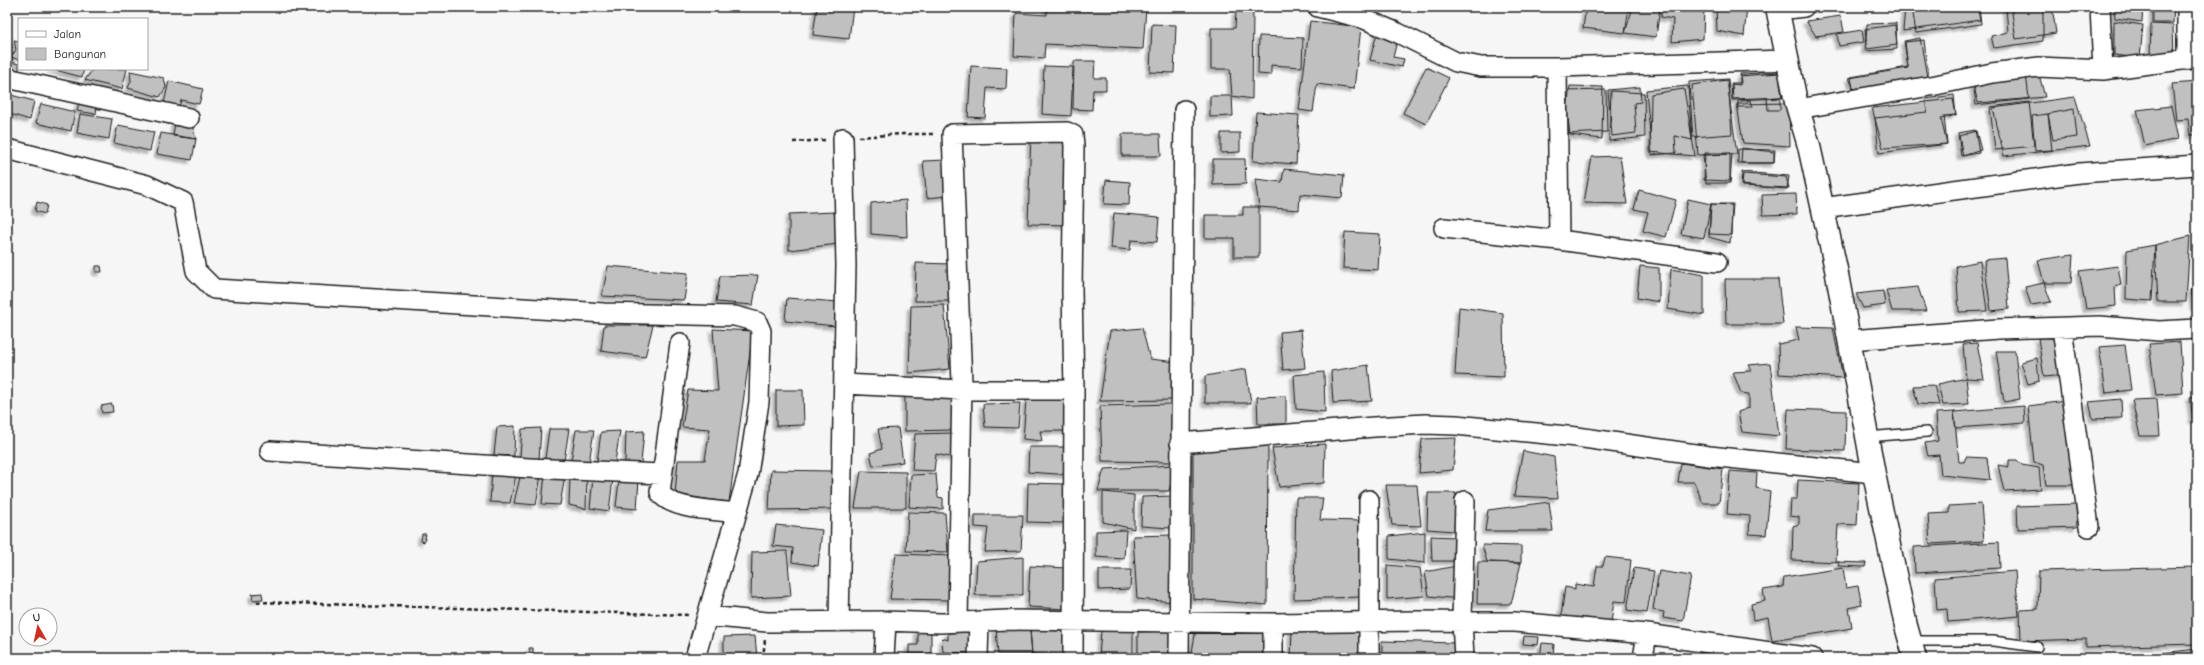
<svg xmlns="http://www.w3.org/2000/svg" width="2204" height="665" font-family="'Comic Neue',sans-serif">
	<defs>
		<filter id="shadow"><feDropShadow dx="-3.5" dy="3.5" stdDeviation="1" flood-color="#0004"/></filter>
	</defs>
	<rect width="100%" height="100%" fill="#f6f6f6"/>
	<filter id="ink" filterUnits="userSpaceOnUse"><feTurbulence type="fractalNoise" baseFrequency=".025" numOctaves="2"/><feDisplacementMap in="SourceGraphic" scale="8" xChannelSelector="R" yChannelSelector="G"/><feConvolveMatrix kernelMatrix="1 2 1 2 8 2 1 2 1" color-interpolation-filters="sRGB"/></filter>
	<g filter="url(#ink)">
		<!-- building -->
		<path fill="#c0c0c0" stroke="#1c1c1c" filter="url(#shadow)" d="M817,7H853L849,39L813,35Z
			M1047,7L1146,8L1143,49L1045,44L1044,58L1014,56L1016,13L1047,15Z
			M1586,7H1629L1625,33L1583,28Z
			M1633,7H1660L1656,37L1625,33Z
			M1662,7H1704L1703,39L1672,42L1673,19L1661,17Z
			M1716,7H1747L1744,36L1717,31Z
			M1905,7H1978L1980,20L1903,31Z
			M1912,7H1979L1981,24L1916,33Z
			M2006,7H2043V41L1994,48L1991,36L2008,32Z
			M2011,7H2052L2056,33L2016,39Z
			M2114,7H2143L2142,22L2115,18Z
			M2153,7H2174L2173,23H2153Z
			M1236,11H1253L1252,99L1232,96L1230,69H1211V28H1235Z
			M1841,16L1844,32L1816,36L1806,21Z
			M1310,21L1361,27L1354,89L1317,84L1313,112L1299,110Z
			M2114,21L2143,25L2140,58L2114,55Z
			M1896,23L1897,49L1865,51L1867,24Z
			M1152,24L1176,25L1174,73L1150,72Z
			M2151,24L2173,25L2174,60L2150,59Z
			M1895,25L1897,45L1867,49L1865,29Z
			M1378,29L1399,34L1393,57L1404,59L1402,67L1370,60Z
			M1862,30L1864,42L1839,46L1837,34Z
			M1259,36L1303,38L1302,67L1271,65V75L1258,74Z
			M1920,38L1928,82L1854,95L1851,77L1908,67L1904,41Z
			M14,40L19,41V60L11,57L16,50Z
			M1924,40L1929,82L1855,92L1849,78L1908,68L1905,42Z
			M7,41L8,49L7,58Z
			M7,61L19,64V71L7,68Z
			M1074,61H1095L1094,78H1106V90H1093L1092,110L1073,109Z
			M971,66L1007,68L1006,89L987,88L985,118L968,117Z
			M1044,66L1073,67L1071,116L1042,114Z
			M1426,67L1449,78L1426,124L1403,113Z
			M51,69H84L82,77Z
			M93,69H127L122,89L85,80Z
			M130,71L164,78L166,87L160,97L128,88L131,81Z
			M2038,71L2045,97L1978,103L1972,79Z
			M1781,72L1782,98L1732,100L1731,83H1741L1740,74Z
			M1779,73L1782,97L1733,99L1732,84L1740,85V76Z
			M2026,74L2029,99L1976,105L1973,80Z
			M1728,79L1732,134L1693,137L1689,82Z
			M1727,80L1737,154L1698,155L1692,85Z
			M169,81L203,89L199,104L181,100L178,111L163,108Z
			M2197,82V135H2190L2188,119L2176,120L2172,84Z
			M1570,86L1603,87L1602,139L1570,135L1567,110Z
			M1688,86L1692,140L1675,136L1676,153L1652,155L1646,90Z
			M1640,87L1641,102L1634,103L1636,133L1612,136L1608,90Z
			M1684,89L1695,156L1650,152L1651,94Z
			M1606,90L1607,132L1568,134L1566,91Z
			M1611,91L1644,93L1645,137L1609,141Z
			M7,94L34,101L30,120L7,113Z
			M1954,95L1956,115L1944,116L1947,144L1879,153L1875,118L1927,112L1925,99Z
			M1210,96H1232L1233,116L1210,117Z
			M1780,97V110H1768L1767,98Z
			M2075,97L2090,146L2004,156L1993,108Z
			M1953,99L1956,115L1941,119L1947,144L1883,148L1872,108Z
			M1738,101H1751L1753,107H1738Z
			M79,102L97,104L96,114L77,111Z
			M2029,102L2034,146L1995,150L1990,107Z
			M1789,103L1790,146L1743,143L1737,104Z
			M41,104L75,112L71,131L36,123Z
			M2171,106L2178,139L2145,146L2137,110Z
			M2074,109L2077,137L2053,140L2048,114Z
			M1256,112L1299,115L1296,164L1253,161Z
			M80,114L112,119L109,139L77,133Z
			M2048,114L2052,150L2035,151L2032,116Z
			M175,122L192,125L196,139L173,136Z
			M118,125L154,132L150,151L114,143Z
			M1975,130L1979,153L1961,156L1958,133Z
			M1976,131L1981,150L1963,156L1959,136Z
			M161,133L196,139L192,160L157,154Z
			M1031,133L1070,134L1067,225L1028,224Z
			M1221,133H1240V152L1221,153Z
			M1122,134H1160L1161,156H1122Z
			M1742,148L1774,152V163H1741Z
			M1738,149L1775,150L1774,163H1738Z
			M1705,153H1730V181L1704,180Z
			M1732,154L1730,183H1706L1703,155Z
			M1620,156L1627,204L1584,203L1592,157Z
			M1213,159H1245L1246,184L1213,185Z
			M946,160L947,196L927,198L923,161Z
			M1284,169L1344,175L1342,198L1300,194L1299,210L1259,207L1255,179L1282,182Z
			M1742,172L1789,176L1787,189L1741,185Z
			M1743,174L1786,177L1789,188L1742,186Z
			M1106,180L1130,182L1129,205L1104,204Z
			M1639,190L1676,200L1666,237L1643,231L1648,212L1634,209Z
			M1796,194L1797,214L1763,215L1762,195Z
			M1688,199L1711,204L1704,238L1681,234Z
			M906,200L907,237L871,234V203Z
			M37,202L47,205L45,214L35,211Z
			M1711,204H1733L1730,243L1709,237Z
			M1711,204L1732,205L1731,235L1709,234Z
			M1243,207H1259V257H1234V238H1205V215H1243Z
			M834,212L838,244L789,250V214Z
			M1114,213L1159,217L1157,242L1131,240L1130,250L1111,248Z
			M1345,232L1380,234L1378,270L1343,268Z
			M2190,236L2186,302H2158L2155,245Z
			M2155,245L2152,301L2126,299L2127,250Z
			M2073,255L2071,283H2044L2038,260Z
			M2005,258L2009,309L1991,311L1984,260Z
			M1980,261L1987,311L1959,312L1956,266Z
			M916,263L952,264V301H915Z
			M96,266H101L102,272H96Z
			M608,266L688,273L684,300L602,296Z
			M1640,266L1659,268V302L1637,298Z
			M2118,266L2121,285L2115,287L2116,306L2086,309L2079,271Z
			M1671,269L1704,275V315L1668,309Z
			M758,275L753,305L716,302L720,276Z
			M1725,279H1778L1783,324H1726Z
			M2044,283L2051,302L2031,305L2025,287Z
			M1918,287L1926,311H1892L1886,290Z
			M2197,288V307H2194L2191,289Z
			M1883,291L1885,305L1863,308L1856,294Z
			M787,298L838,302L836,326L785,321Z
			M944,305L950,369L909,373L911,306Z
			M1459,307L1503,313L1504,377L1455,375Z
			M604,325H653L645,357L601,351Z
			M1796,327L1833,328L1843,378L1779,374L1778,344L1799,340Z
			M1142,328L1150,359L1176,362L1173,400L1100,401L1110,331Z
			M713,329L753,331L729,502L675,495L678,460H705L710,429L682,427L688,390L718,391Z
			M1301,330L1305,368L1283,370L1280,332Z
			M2056,337L2066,375L2044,377L2038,338Z
			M2180,342L2183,393L2156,395L2149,344Z
			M1977,343L1984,379L1966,378L1963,344Z
			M2125,345L2131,390L2106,393L2099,347Z
			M1996,351H2015L2020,399L2004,402Z
			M2037,358L2039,381L2028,384L2021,362Z
			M1770,363L1779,436L1742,432L1738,412L1749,408V394L1741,393L1733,372L1752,371L1749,365Z
			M1368,365L1372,401L1333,403L1331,371Z
			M1246,369L1251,403H1205V376Z
			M1324,372L1325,412L1296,409L1294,375Z
			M1966,378L1969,404L1943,405L1938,384Z
			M1934,385L1939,405L1918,404L1913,386Z
			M776,390H803L804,425L776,426Z
			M905,391L952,392L954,430L905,431Z
			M2197,395V419L2193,420L2190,397Z
			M1286,396V424H1258L1257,397Z
			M1069,399V431H1040L1042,441L1023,439L1026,400Z
			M2121,399L2122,418L2093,419L2089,402Z
			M2157,399L2160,436H2140L2132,400Z
			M2066,401L2078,485H2046L2043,465L2034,462L2028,406Z
			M1020,403L1018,428L985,427L983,404Z
			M112,404L113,412L102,413L101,406Z
			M1172,404L1173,462L1102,461L1100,406Z
			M2024,406L2025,423L1956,428L1954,412Z
			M1788,409L1846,411L1845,451L1786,449Z
			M1954,412L1959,462H1964L1966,457L1987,458L1990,480L1941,475L1939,455L1928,456L1925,443L1938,441L1936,413Z
			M515,426L514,456L494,455L497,427Z
			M541,428L539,460L520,457L522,429Z
			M898,428L903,462L873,466L870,453L882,449L878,429Z
			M549,429H569L564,461L545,459Z
			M576,430H594L589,463L571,461Z
			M620,431L615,462H597L601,432Z
			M644,431L641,463H625L626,432Z
			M953,433L954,458L936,454L934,471L912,470L915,434Z
			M1456,438L1453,470L1419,473L1422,439Z
			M1325,444L1324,483L1279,487L1272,448Z
			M1193,446H1268L1267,605L1193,599Z
			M1029,447H1068L1072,475L1028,472Z
			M1523,451L1554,457L1558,498L1514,496Z
			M2009,460H2017L2022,465L2039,468L2041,489L2004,491L1998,465L2009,467Z
			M1681,463L1723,469L1719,503H1703L1694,482H1678Z
			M1175,465L1169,491H1098L1104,469Z
			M771,470L831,471L835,509L769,510Z
			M492,471H517L510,503L490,502Z
			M861,471L906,472V508H855Z
			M1730,471L1757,473L1756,488L1770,491L1766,535L1749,534L1750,516L1727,514Z
			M521,473L541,475L536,505L514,503Z
			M545,474L565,476L560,505L542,504Z
			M936,474L938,497L943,498V509L909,507L911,475Z
			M587,476L586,509L569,505L570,477Z
			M593,478L613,479L609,511L590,508Z
			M639,479L637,509L616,507L619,481Z
			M1798,480L1859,483L1857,525L1838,524L1836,562L1866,563L1865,567L1838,566L1839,562L1792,560L1793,526L1799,524V517L1790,516L1791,499H1797Z
			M1028,483L1066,484L1065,523L1027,522Z
			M1386,485H1417L1421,526L1392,525Z
			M1103,492L1134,495V529L1103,522Z
			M1428,493H1456L1454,531L1427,529Z
			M1174,496L1170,528L1141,526L1142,497Z
			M1296,498H1323L1320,520L1364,521L1361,597L1294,599Z
			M1549,502L1553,531H1485L1488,510Z
			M1981,504L1984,541L1930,544L1928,514L1949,513V506Z
			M2076,504L2077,527L2018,529L2017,506Z
			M908,512L945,513L948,552L906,551Z
			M975,515H1023L1021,551L985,552L988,528L975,527Z
			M776,525L822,530L818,566L792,562L793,548L773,546Z
			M1126,530L1124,559L1096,557V531Z
			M1425,532V563L1389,559V536Z
			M422,534H426L424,542L421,541Z
			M1172,535L1175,602L1137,599L1133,536Z
			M1431,536L1455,537L1457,561H1432Z
			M1999,542L2000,568L1915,573L1914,547Z
			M1482,545L1521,546V563L1487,562Z
			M787,551L791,596L751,598L752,552Z
			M896,554L953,556L954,600L890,599Z
			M1023,557V595H975L977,561Z
			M1605,557L1631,560L1626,602L1614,601L1611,623L1561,617L1565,587L1575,589V584L1594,587L1597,566H1603Z
			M1478,562L1521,563L1511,604H1477Z
			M1387,565L1420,568L1424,596L1387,599Z
			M1030,566L1067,568L1065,609L1028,607Z
			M1456,566L1461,599L1429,596L1425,572Z
			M2197,567V644L2086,647V639L2021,641L2020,610L2038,609L2039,571Z
			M1634,568L1654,571L1647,613L1627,610Z
			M1843,568L1846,588L1858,586L1862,605L1849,608L1852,628L1772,641L1768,617L1753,620L1751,604L1765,601L1763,590L1783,587L1784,577Z
			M1099,570H1131L1130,589L1099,590Z
			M1659,571L1691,576L1683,621L1663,618L1664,612L1653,610Z
			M2015,571L2019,616L1948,622L1947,609L1937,610L1935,578Z
			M262,593L263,599L253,600L252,594Z
			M1366,627L1360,658H1291L1292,630Z
			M996,628L1030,630L1032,654H998Z
			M1266,628L1265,658H1191L1196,629Z
			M918,630H931V654H909V645H918Z
			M1030,630L1066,631L1067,656L1032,654Z
			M1101,630H1133V658H1099Z
			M1171,631L1172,658H1138V632Z
			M970,632L971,653L943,652L942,638L948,640V633Z
			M755,636L757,658H724V637Z
			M1524,636L1539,637L1538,645L1523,644Z
			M1382,641L1457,643V658H1382Z
			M1542,643L1554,644L1553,657L1559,658H1540Z
			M529,648H533V653H530Z
			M2197,649V658H2125V657Z"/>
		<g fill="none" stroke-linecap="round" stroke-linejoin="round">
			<defs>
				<path id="service" d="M1867,437L1927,432
					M1910,641H1993L2037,647"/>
				<path id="minor" d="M1318,7L1362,18L1398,33L1456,62L1481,67H1557L1789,60
					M2100,7L2103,70
					M2187,7V60
					M1778,10L1804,7
					M1557,67L1559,240L1717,262
					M7,78L189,118
					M1798,109L1936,85L1992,73L2039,67L2103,70L2197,58
					M7,149L147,185L183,202L196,271L214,289L604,313L735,316L757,322L761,331L759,402L748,474L695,658
					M1822,208L2079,173L2197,165
					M1444,228L1559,240
					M2062,328L2089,527
					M1849,340L1998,329L2100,326L2159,331L2197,329
					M680,343L660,492C669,510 717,510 737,513
					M844,384L962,390H1074
					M1180,443L1374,427L1425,424L1456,425L1577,437L1709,456L1874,473
					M270,451L529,468L661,474
					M1369,500V658
					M708,616L767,622L886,621L940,623L1007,620L1273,623L1417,621L1515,622L1647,634L1812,658
					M839,622L846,265L843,138
					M958,622L962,383L952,134L1067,132L1073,135L1074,146L1072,290L1074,390L1073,658
					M1273,623V658
					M884,658L886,621
					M978,658L979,621
					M1179,658L1184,110
					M1464,658L1462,621L1465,501
					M1643,658L1647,634"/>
				<path id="trunk" d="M1777,7L1796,102L1809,146L1836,269L1874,474L1906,626L1915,658"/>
			</defs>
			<!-- service casing -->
			<use href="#service" stroke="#1c1c1c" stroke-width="12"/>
			<!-- minor casing -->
			<use href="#minor" stroke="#1c1c1c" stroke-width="22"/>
			<!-- trunk casing -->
			<use href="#trunk" stroke="#1c1c1c" stroke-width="25"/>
			<!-- path -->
			<path stroke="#1c1c1c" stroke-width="2.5" stroke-dasharray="4 3" stroke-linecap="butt" d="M859,137L903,134H934
				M793,142L826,140
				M257,602L688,615
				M763,658L765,639"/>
			<!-- service -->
			<use href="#service" stroke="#fff" stroke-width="9"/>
			<!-- minor -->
			<use href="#minor" stroke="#fff" stroke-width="19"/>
			<!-- trunk -->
			<use href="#trunk" stroke="#fff" stroke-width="22"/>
		</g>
	</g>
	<!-- margin -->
	<rect width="2204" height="665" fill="none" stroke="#fff" stroke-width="24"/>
	<rect x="12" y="12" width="2180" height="641" fill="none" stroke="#1c1c1c" stroke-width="1.5" filter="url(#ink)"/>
	<!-- legend -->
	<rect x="18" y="18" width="130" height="52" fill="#ffffff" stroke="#a4a4a4"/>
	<rect x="26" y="31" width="20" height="6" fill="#ffffff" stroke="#a4a4a4"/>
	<text x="54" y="38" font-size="12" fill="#1c1c1c">Jalan</text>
	<rect x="26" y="48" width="20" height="12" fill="#c0c0c0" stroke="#a4a4a4"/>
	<text x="54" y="58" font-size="12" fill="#1c1c1c">Bangunan</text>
	<!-- north arrow -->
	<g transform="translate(38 627) rotate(351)"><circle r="19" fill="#ffffff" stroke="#a4a4a4"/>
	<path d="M0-3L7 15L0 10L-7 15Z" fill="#c8321e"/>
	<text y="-6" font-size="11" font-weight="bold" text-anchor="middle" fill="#1c1c1c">U</text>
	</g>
</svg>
